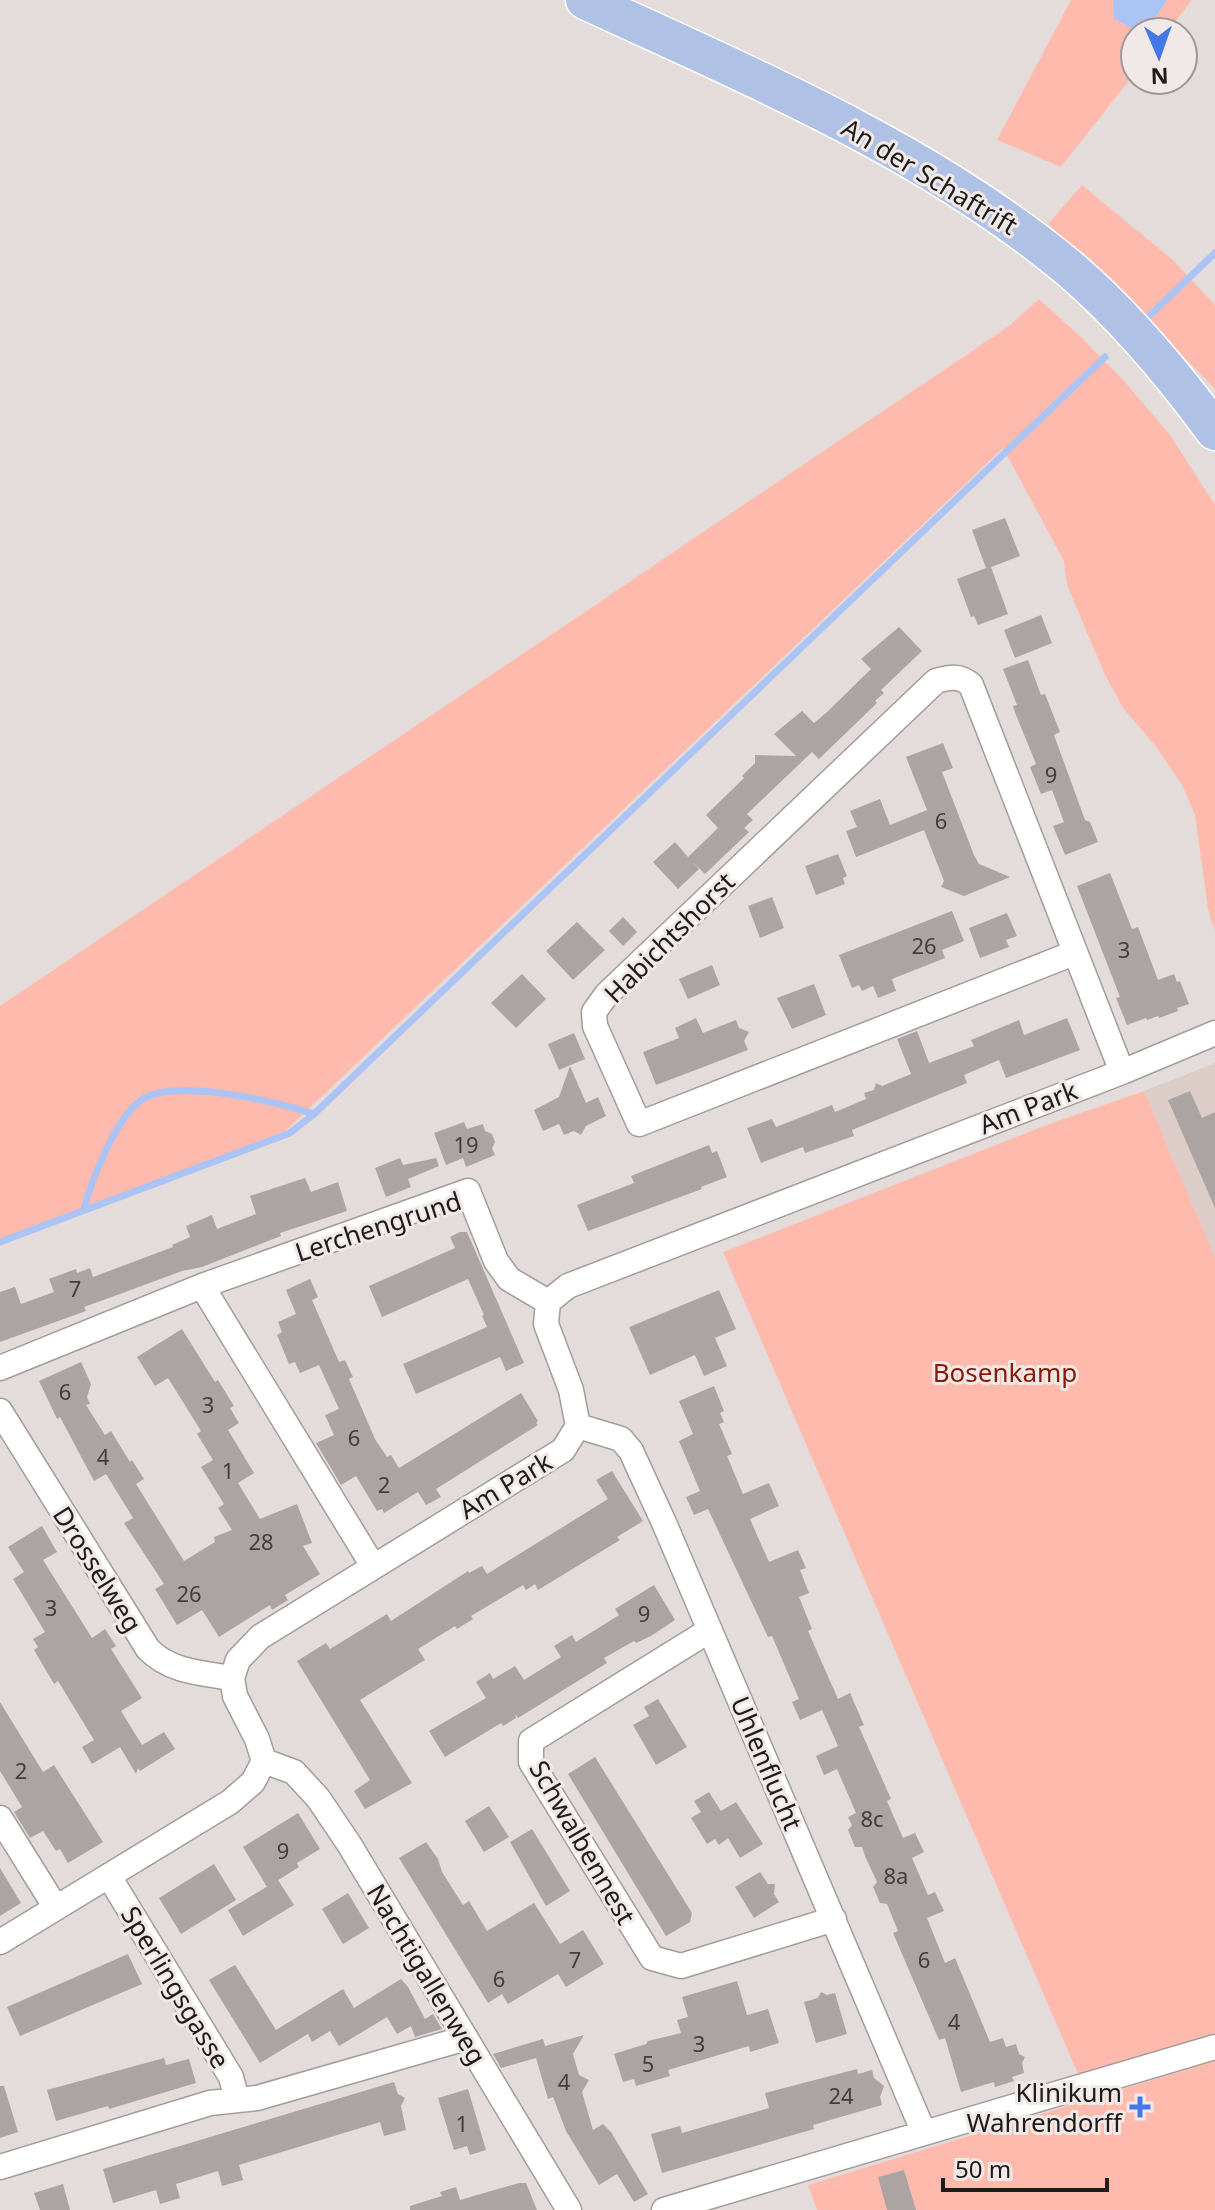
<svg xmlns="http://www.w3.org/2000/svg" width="1215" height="2210" font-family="'Noto Sans',sans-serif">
	<rect width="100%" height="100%" fill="#e4dcda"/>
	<!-- built -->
	<path fill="#ddcdc9" d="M1215,1063V1257L1144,1091Z"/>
	<!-- green -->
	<path fill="#febbad" d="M1071,0H1113L1114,19L1158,14L1167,0H1192L1167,32H1135V73L1061,167L997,140Z
		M1082,185L1173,260L1215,305V389L1139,311L1048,224Z
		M1039,299L1080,336L1125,382L1170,435L1215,505V932L1208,909L1195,815L1182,785L1157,748L1123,708L1105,675L1067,585L1064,561L1003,448L277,1139L0,1244V1006L1009,326Z
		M1144,1091L1215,1257V2033L1078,2074L723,1252L1044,1126Z
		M1215,2061V2210H817L808,2185Z"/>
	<!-- water -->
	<path fill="#abc4f4" d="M1113,0H1167L1158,14L1137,31L1114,19Z"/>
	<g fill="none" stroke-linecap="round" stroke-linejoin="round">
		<!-- stream -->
		<path stroke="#abc4f4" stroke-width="7" d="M1145,320L1215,253
			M84,1209C92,1179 115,1120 140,1101C172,1076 277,1102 314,1114
			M0,1242L290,1133L314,1114L1105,357"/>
	</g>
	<!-- building -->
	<path fill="#aca4a3" d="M1005,518L1020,556L991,567L1008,614L978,625L974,616L971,617L957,579L986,568L972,530Z
		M1041,615L1052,643L1015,658L1004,630Z
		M899,627L922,651L881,690L884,693L875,701L877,703L819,759L812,752L747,814L753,820L744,828L749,832L705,874L693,862L699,869L678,889L653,862L675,842L688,857L718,828L706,815L744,778L742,776L755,763V755L796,756L774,734L802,711L814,723L826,713L871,669L861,659Z
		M1028,660L1041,695L1045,694L1060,732L1054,735L1085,820L1090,822L1098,842L1065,855L1053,826L1064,822L1052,790L1041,794L1030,767L1036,764L1016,715L1013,706L1017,705L1003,669Z
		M943,743L953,768L942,772L974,855L979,864L1010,877L964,896L941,887L944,881L924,830L856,857L846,831L857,827L850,811L880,799L890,825L927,810L906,757Z
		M838,854L847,876L843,878L845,884L816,895L805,866Z
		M1110,873L1132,929L1138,927L1158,980L1174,974L1177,982L1180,981L1189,1004L1177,1008L1178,1011L1159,1018L1158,1016L1147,1020L1146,1018L1127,1025L1116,998L1120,997L1077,886Z
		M772,897L784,928L760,938L748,906Z
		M952,911L964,941L942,950L945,958L892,979L896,991L878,998L873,986L862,991L859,985L852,988L839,955Z
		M1007,913L1017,936L1006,940L1009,947L980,958L969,928Z
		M623,917L637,932L623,946L609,931Z
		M577,922L605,950L573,980L546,951Z
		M712,965L720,985L688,999L679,979Z
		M522,974L546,999L516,1028L491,1003Z
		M814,984L826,1015L792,1029L777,998Z
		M696,1018L703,1033L736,1020L739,1028L749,1032L744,1041L748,1050L656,1085L643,1052L679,1038L675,1028Z
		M1067,1018L1080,1050L1006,1078L999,1060L964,1075L967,1083L852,1130L854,1136L805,1153L803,1147L761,1163L747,1128L772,1119L776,1127L832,1105L835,1112L866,1099L864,1093L874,1090L876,1083L882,1086L911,1074L897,1039L917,1031L929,1063L974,1046L971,1040L1019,1020L1024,1035Z
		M574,1033L585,1059L559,1070L548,1044Z
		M570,1066L586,1103L598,1097L606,1116L586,1126L581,1135L574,1131L564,1135L559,1124L543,1131L534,1110L559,1097Z
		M1190,1091L1202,1118L1215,1112V1208L1168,1100Z
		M464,1122L467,1129L483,1124L485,1131L492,1134L495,1142L492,1148L495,1155L466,1167L463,1158L446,1165L434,1133Z
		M709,1145L712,1153L717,1151L727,1177L701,1187L702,1189L588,1231L577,1205L634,1183L631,1176Z
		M400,1158L403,1165L436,1158L439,1166L408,1179L411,1187L386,1197L375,1168Z
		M305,1178L311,1192L338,1182L347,1211L280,1233L281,1236L202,1267L182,1271L120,1294L84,1307L86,1311L0,1342V1292L15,1287L21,1304L54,1292L49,1279L76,1269L77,1273L90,1268L93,1277L173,1247L172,1245L190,1237L186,1226L212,1215L217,1229L256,1214L250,1196Z
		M460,1232H467L524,1363L506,1371L500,1357L416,1394L403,1364L487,1327L482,1316L484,1315L468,1279L382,1317L369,1286L455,1248L450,1237Z
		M310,1279L318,1297L312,1300L339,1362L345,1360L353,1377L349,1379L375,1439L387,1457L391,1455L399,1468L521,1393L538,1421L536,1423L538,1425L436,1489L441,1497L426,1505L418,1492L384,1513L382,1509L377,1511L356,1476L341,1485L316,1443L334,1435L325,1415L339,1409L319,1365L300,1373L295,1362L289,1364L277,1335L282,1332L278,1322L296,1314L286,1290Z
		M719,1290L736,1329L715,1338L727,1366L704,1376L695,1355L650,1375L629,1327Z
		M182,1329L215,1382L218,1380L234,1406L230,1408L239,1423L228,1430L254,1473L238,1483L260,1519L297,1504L312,1543L303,1546L320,1574L285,1595L288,1600L272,1610L270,1605L219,1637L202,1610L177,1625L155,1589L164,1584L124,1523L133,1518L106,1474L94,1481L60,1417L57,1419L39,1381L81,1362L91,1384L87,1397L90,1404L86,1405L105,1435L111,1431L130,1462L132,1460L144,1479L136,1484L184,1561L215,1542L214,1537L232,1530L218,1508L224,1504L201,1467L213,1460L197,1434L201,1431L168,1378L155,1386L137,1357Z
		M714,1386L724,1411L720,1413L724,1422L719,1424L732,1454L727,1456L743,1494L769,1483L779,1506L750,1519L769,1562L798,1550L806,1568L800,1570L809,1593L799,1597L812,1629L808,1631L838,1699L850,1693L864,1725L859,1727L891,1799L887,1801L903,1838L915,1833L924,1852L912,1858L928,1895L935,1892L944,1911L927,1918L945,1963L955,1958L990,2042L1003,2038L1006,2047L1016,2044L1019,2054L1025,2057L1022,2063L1024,2073L1012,2077L1014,2081L995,2087L994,2082L961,2092L945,2038L939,2040L893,1933L898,1931L887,1904L880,1903L873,1887L877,1882L865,1856L862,1847H855L848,1830L852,1825L848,1817L856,1813L837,1769L824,1775L816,1756L838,1746L822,1710L800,1720L792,1702L799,1699L772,1636L768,1637L708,1509L694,1515L686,1497L700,1491L679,1441L693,1434L679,1401Z
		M612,1471L643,1521L617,1537L620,1540L538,1590L535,1584L526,1590L523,1585L471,1616L473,1619L457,1629L455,1626L418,1649L425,1660L360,1700L412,1783L365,1809L354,1791L370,1780L297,1661L326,1643L330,1649L387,1614L391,1621L468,1571L469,1573L482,1566L487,1574L608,1499L596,1480Z
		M42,1526L57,1552L43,1560L92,1638L105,1629L116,1646L111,1649L142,1698L121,1711L142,1745L164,1732L175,1749L140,1771L138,1768L136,1774L120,1747L92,1764L82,1747L94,1740L58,1681L54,1684L34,1650L38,1647L33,1639L45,1632L13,1579L24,1572L8,1547Z
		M654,1585L675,1620L651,1636L636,1643L634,1641L604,1658L607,1663L518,1718L515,1714L516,1718L503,1726L501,1723L445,1757L429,1731L486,1698L476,1682L490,1673L493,1679L515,1666L524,1680L561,1657L554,1646L572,1635L576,1642L619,1615L615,1609Z
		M658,1699L687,1747L656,1765L633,1725L649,1716L644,1707Z
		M0,1702L43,1772L54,1765L103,1842L68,1863L60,1849L56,1851L43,1831L30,1838L14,1812L22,1807L0,1771Z
		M595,1757L692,1913L690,1922L666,1936L568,1774Z
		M709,1792L721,1811L736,1802L763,1844L740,1858L728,1838L719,1845L715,1839L707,1844L691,1818L701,1812L694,1801Z
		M489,1806L509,1837L484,1852L465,1821Z
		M298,1813L320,1849L297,1863L299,1867L267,1887L243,1847Z
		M532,1829L570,1891L546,1906L510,1842Z
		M426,1842L438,1859L442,1872L463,1905L469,1901L487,1931L534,1903L560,1944L583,1930L604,1964L566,1987L558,1974L508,2004L502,1994L488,2003L399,1858Z
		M214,1864L236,1900L181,1934L159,1898Z
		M0,1868L21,1903L0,1916Z
		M760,1872L768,1884H775L774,1894L779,1902L754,1918L735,1887Z
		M278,1880L294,1905L243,1936L228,1910Z
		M348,1893L369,1928L343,1944L322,1909Z
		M128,1954L142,1984L20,2036L7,2007Z
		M235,1965L276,2030L343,1989L354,2008L401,1979L408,1987L425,2019L433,2014L442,2029L415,2037L411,2026L397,2034L387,2017L339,2046L330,2031L312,2042L308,2034L260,2063L209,1980Z
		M737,1981L747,2015L768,2009L779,2043L750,2052L749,2046L668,2070L670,2076L636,2086L634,2079L623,2082L614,2054L646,2044L648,2041L681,2033L677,2020L688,2017L682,1997Z
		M821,1992L827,1995L835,1993L847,2034L816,2043L804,2002L818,1998Z
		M584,2035L573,2054L579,2075L589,2080L582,2092L593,2130L603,2124L611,2132L648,2194L634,2202L617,2174L599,2185L566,2131L553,2097L548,2099L536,2058L501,2068L493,2054L543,2039L545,2046Z
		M164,2058L166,2065L189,2059L196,2083L109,2109L108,2106L56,2121L47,2090Z
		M857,2069L858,2074L872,2070L874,2078L884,2086L880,2097L882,2105L813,2125L814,2129L662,2173L651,2134L680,2126L682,2133L769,2108L765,2093Z
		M394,2082L398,2094L405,2098L401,2106L406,2130L384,2136L380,2122L239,2165L243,2180L222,2186L218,2171L176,2184L180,2198L160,2204L156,2190L113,2203L103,2169Z
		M0,2086H4L18,2132L0,2138Z
		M468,2089L486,2150L470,2155L467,2146L454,2150L438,2098Z
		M904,2170L916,2210H887L878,2177Z
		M519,2183H526L537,2210H410V2206L442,2196L440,2192L456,2187L460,2200Z
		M63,2184L70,2210H40L34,2193Z"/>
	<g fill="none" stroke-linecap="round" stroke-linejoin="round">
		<defs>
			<path id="street" d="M1074,953L639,1124L595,1026L594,1012L607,994L936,681C949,677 960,675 971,685L1122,1072
				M202,1286L373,1566
				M0,1368L202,1286L468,1191L496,1261L509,1279L548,1302
				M0,1411L148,1649C170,1672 202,1673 232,1678
				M578,1426L621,1439L631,1451L665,1525L924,2133
				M710,1630L531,1741V1762L652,1958L681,1966L834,1919
				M264,1761L294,1772L318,1798L349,1844L569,2210
				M0,1818L56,1908
				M110,1878L231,2077L237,2100
				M0,1942L230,1802L253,1782L264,1761L257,1739L235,1696L232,1678L238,1660L260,1637L563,1450L578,1426L571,1390L546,1324L548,1302L568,1286L1122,1072L1215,1033
				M0,2167L210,2103L257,2098L466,2038
				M664,2210L1215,2047"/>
			<path id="primary" d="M585,0C753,78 927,150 1070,269C1124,315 1173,374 1215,431"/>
		</defs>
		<!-- street casing -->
		<use href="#street" stroke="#a49c9b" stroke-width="27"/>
		<!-- primary casing -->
		<use href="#primary" stroke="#fff" stroke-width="41"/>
		<!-- street -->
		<use href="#street" stroke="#fff" stroke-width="24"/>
		<!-- primary -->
		<use href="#primary" stroke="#afc1e5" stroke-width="38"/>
	</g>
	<!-- markers -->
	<path fill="#4478e9" stroke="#f1e9e7" stroke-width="3" d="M1136 2095h8v8h8v8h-8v8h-8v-8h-8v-8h8z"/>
	<g text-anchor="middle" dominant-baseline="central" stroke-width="6" stroke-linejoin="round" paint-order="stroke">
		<!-- number labels -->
		<g font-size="22" fill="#423d3d">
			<text x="1051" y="774">9</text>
			<text x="941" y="820">6</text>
			<text x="924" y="945">26</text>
			<text x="1124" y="949">3</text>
			<text x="466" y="1144">19</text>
			<text x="75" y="1288">7</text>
			<text x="65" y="1391">6</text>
			<text x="208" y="1404">3</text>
			<text x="354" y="1437">6</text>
			<text x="103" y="1456">4</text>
			<text x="228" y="1470">1</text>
			<text x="384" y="1484">2</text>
			<text x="261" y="1541">28</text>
			<text x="189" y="1593">26</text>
			<text x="51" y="1607">3</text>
			<text x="644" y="1613">9</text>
			<text x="21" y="1770">2</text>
			<text x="872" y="1818">8c</text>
			<text x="283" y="1850">9</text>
			<text x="896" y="1875">8a</text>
			<text x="575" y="1959">7</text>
			<text x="924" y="1959">6</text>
			<text x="499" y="1978">6</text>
			<text x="954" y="2021">4</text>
			<text x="699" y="2043">3</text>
			<text x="648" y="2063">5</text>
			<text x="564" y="2081">4</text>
			<text x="841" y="2095">24</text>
			<text x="462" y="2123">1</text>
		</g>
		<!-- street labels -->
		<g font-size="26" fill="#1e1b1b" stroke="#f1e9e7">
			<text transform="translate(930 176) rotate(31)">An der Schaftrift</text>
			<text transform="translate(669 937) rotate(-45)">Habichtshorst</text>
			<text transform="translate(1028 1107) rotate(-21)">Am Park</text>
			<text transform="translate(378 1226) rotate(-18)">Lerchengrund</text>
			<text transform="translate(505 1485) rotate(-31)">Am Park</text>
			<text transform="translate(98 1569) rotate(58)">Drosselweg</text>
			<text transform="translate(767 1763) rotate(67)">Uhlenflucht</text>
			<text transform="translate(583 1842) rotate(60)">Schwalbennest</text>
			<text transform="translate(427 1974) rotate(59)">Nachtigallenweg</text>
			<text transform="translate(176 1987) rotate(59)">Sperlingsgasse</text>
		</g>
		<!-- park labels -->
		<g font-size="26" fill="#8b1804" stroke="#f1e9e7">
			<text x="1005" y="1372">Bosenkamp</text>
		</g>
		<!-- poi labels -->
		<g font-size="26" fill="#1e1b1b" stroke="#f1e9e7" text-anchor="end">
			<text x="1122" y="2092">Klinikum<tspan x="1122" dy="30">Wahrendorff</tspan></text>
		</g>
	</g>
	<!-- north arrow -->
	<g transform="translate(1159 56) rotate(178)"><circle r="38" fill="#f1e9e7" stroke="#9d9795" stroke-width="2"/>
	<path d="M0-6L14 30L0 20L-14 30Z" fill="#4478e9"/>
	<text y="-12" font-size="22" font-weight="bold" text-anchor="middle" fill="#1e1b1b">N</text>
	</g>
	<!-- scale -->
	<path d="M943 2178v12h164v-12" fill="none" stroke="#1e1b1b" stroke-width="4"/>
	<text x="955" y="2178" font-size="24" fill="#1e1b1b" stroke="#f1e9e7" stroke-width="6" paint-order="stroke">50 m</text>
</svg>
